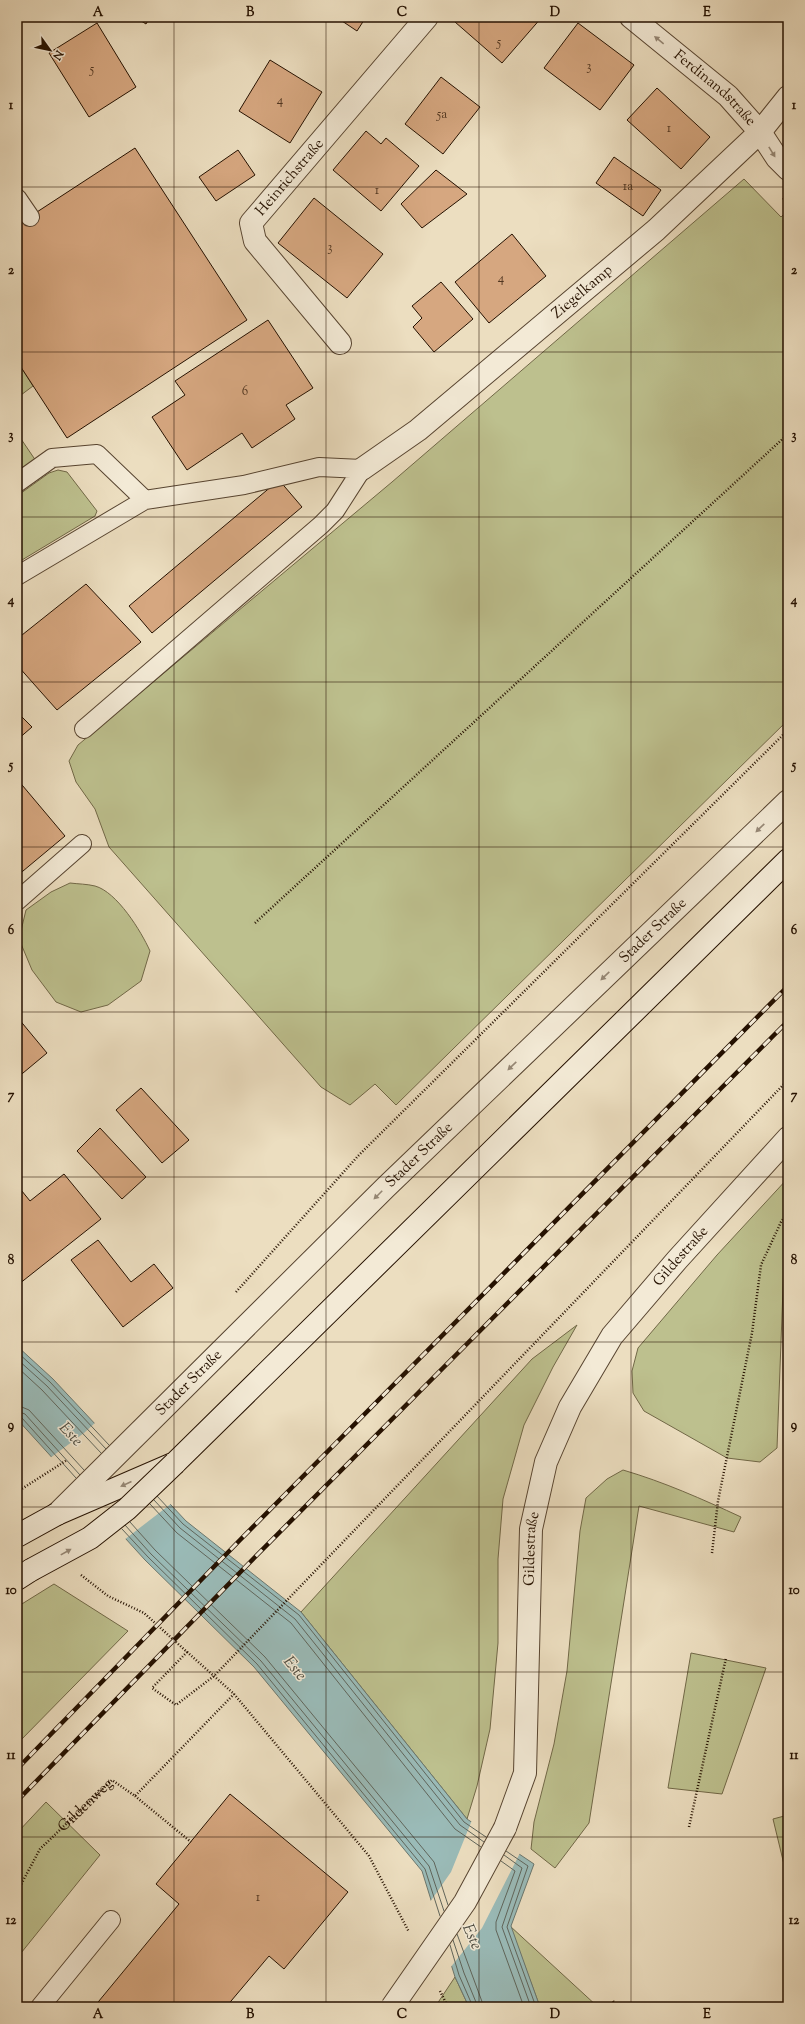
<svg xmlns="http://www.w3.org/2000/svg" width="805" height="2024" font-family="'Sorts Mill Goudy',serif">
	<rect width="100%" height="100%" fill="#ecdec0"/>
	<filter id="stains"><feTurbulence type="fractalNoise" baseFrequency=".005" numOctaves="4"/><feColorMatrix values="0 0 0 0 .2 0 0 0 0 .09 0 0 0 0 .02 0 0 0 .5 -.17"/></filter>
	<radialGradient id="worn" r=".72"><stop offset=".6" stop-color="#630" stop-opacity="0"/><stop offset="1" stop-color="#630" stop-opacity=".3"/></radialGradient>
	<!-- green -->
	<path fill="#bdc08e" stroke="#716847" d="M744,179L781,217L788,210V720L396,1105L375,1084L350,1105L321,1087L109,847L95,809L76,782L69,761L78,745L392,482Z
		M17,361L33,386L17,398Z
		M17,433L36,461L17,475Z
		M58,470L67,472L97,511L95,516L17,563V496L49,473Z
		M70,883C78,884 87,884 95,886C117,892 141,931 150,951L141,981L108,1005L81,1012L56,1002L32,970L19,939L26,910L51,892Z
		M788,1178V1255L784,1262L777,1448L760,1462L727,1458L644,1411L633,1393L632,1371L638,1348L717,1255Z
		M577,1325L553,1367L524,1425L503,1499L498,1559V1643L490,1729L477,1786L467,1819L301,1612L532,1359Z
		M623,1470C664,1482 702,1499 741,1517L734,1532L639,1506L589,1823L555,1868L531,1849L534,1822L554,1744L567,1671L580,1531L586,1498L607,1479Z
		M54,1584L128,1631L17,1744V1607Z
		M691,1653L766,1668L722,1794L668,1788Z
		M46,1802L100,1855L17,1958V1833Z
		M788,1815V1881L773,1819Z
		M510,1926L598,2007H540Z
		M455,1977L469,2007H435Z"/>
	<!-- water -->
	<path fill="#9abbb8" stroke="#6b776e" d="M17,1346L53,1379L186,1521L301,1612L467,1819L534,1864L511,1926L540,2007H469L455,1977L422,1871L254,1667L145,1560L17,1419Z"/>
	<!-- pier -->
	<path fill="#ecdec0" d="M96,1422L172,1503L124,1540L50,1458L84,1433Z
		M472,1820L520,1853L482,1928L450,1968L430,1902L451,1872Z"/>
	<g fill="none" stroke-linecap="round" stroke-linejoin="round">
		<!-- shore -->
		<path stroke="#60665c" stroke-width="1" d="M17,1352L50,1382L109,1445
			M17,1359L47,1386L106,1449
			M17,1367L42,1390L101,1453
			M17,1405L29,1410L84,1470
			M17,1411L25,1414L80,1475
			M17,1417L22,1418L76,1478
			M157,1496L183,1524L299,1615L464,1822L486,1837
			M154,1500L180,1528L295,1619L460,1825L484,1842
			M150,1504L177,1533L291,1623L455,1829L481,1847
			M130,1522L155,1550L265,1657L434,1862L448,1905
			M125,1525L151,1554L261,1661L429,1866L444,1911
			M122,1529L148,1557L257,1664L425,1869L440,1916
			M506,1851L528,1866L507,1927L536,2007
			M504,1855L522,1868L502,1927L531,2007
			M501,1861L515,1871L496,1922V1930L524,2007
			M457,1934L484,2007
			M453,1940L464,1973L478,2007
			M450,1945L459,1975L473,2007"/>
	</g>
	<!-- building -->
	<path fill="#d6a780" stroke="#251100" d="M135,17H150L146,24Z
		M336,17H366L357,31Z
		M459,17H542L502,63L455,22Z
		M97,23L136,87L89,117L49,53Z
		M578,23L634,65L600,110L544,68Z
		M270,60L322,92L290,143L239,111Z
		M441,77L480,107L443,154L405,124Z
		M657,88L710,137L681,169L627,120Z
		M366,131L381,144L386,138L419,166L381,211L333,170Z
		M135,148L247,320L67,438L17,361V225Z
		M238,150L255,175L216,201L199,177Z
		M614,157L661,190L643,216L596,183Z
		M436,170L467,194L422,228L401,204Z
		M314,198L383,254L347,298L278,243Z
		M512,234L546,276L489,323L455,282Z
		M441,282L473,319L434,352L413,327L422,318L412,306Z
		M268,320L313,388L286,405L295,419L252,448L242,433L187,470L152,417L185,395L175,381Z
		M279,480L302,507L152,633L129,606Z
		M86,584L141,642L57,710L17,665V639Z
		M17,712L32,727L17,740Z
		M17,779L65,836L17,876Z
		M18,1018L47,1053L17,1078V1019Z
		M141,1088L189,1140L162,1163L116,1110Z
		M100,1128L146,1177L122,1199L77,1151Z
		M64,1174L101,1219L19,1284L17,1281V1185L30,1201Z
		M98,1240L131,1282L154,1264L173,1288L123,1327L71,1260Z
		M230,1794L348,1892L284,1969L269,1956L226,2007H94L179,1904L156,1884Z"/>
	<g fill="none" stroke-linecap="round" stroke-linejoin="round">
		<defs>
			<path id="lane" d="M17,198L30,217
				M17,483L52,458L97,454L145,500
				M17,576L145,500L244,485L319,467L362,469L335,511L321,525L84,729
				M17,901L82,844
				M40,2007L111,1920"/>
			<g id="street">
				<path id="s2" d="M631,17L728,96L760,132L777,158L788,169"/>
				<path id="s3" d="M340,343L255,241L251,223L427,17"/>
				<path id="s4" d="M362,469L418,430L656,230L760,132L788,97"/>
				<path id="s5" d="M57,1514L386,1187L788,801"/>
				<path id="s6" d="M505,1828L525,1773L531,1529L546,1462L570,1407L612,1336L677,1260L788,1138"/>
			</g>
			<path id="secondary" d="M57,1514L175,1463L788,860
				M17,1579L31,1570"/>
		</defs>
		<!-- lane casing -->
		<use href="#lane" stroke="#574430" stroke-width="20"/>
		<!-- street casing -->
		<use href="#street" stroke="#574430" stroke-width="24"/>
		<!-- secondary casing -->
		<use href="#secondary" stroke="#251100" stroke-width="24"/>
		<!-- path -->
		<g stroke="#251100" stroke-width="2.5" stroke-dasharray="1 2" stroke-linecap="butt">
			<path d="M783,198L788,203"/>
			<path d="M255,923L788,434"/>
			<path d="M236,1292L358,1156L788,730"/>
			<path d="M17,1492L67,1460"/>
			<path d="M712,1553L718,1501L752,1333L761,1265L781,1222L788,1212"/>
			<path d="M81,1575L108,1596L144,1613L187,1652L152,1688L176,1705L214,1676L788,1080"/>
			<path d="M187,1652L234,1694L369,1856L409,1932"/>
			<path d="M135,1796L191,1842"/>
			<path d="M689,1827L726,1658"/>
			<path id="s1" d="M17,1892L40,1849L112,1780L135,1796L234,1694"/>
			<path d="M440,1991L448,2007"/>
			<path d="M613,2001L617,2007"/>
		</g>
		<!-- lane -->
		<use href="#lane" stroke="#f3ead6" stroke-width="18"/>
		<!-- street -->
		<use href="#street" stroke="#f3ead6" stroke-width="22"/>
		<!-- secondary -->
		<use href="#secondary" stroke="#f3ead6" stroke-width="22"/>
		<defs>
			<path id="rail" d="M17,1769L240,1540L788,986
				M17,1801L257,1555L788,1021"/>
		</defs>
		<!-- rail casing -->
		<use href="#rail" stroke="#251100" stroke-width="4.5"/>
		<!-- rail -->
		<use href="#rail" stroke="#f3ead6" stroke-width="3" stroke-dasharray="9" stroke-linecap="butt"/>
		<defs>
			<path id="street-bridge" d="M392,2007L465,1902L505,1828"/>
			<path id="secondary-bridge" d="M17,1536L57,1514
				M31,1570L90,1538L127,1509L175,1463"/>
		</defs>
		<!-- street-bridge casing -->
		<use href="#street-bridge" stroke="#574430" stroke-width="24" stroke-linecap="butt"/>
		<!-- secondary-bridge casing -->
		<use href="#secondary-bridge" stroke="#251100" stroke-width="24" stroke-linecap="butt"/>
		<!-- street-bridge -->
		<use href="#street-bridge" stroke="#f3ead6" stroke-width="22"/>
		<!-- secondary-bridge -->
		<use href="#secondary-bridge" stroke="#f3ead6" stroke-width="22"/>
	</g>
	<!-- one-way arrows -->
	<defs><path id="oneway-solid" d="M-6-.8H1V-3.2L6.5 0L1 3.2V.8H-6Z"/></defs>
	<g fill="#968876">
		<use href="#oneway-solid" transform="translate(659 40) rotate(-141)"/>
		<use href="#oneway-solid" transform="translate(772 152) rotate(58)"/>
		<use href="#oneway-solid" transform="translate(760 828) rotate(136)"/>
		<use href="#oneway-solid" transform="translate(605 976) rotate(136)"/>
		<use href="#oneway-solid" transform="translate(512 1066) rotate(136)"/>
		<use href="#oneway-solid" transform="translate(378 1195) rotate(135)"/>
		<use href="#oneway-solid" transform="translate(126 1484) rotate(156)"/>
		<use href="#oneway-solid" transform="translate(66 1552) rotate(-29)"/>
	</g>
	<!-- grid -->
	<path fill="none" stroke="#251100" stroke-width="1" stroke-opacity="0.55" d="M174,17V2007M326,17V2007M479,17V2007M631,17V2007M17,187H788M17,352H788M17,517H788M17,682H788M17,847H788M17,1012H788M17,1177H788M17,1342H788M17,1507H788M17,1672H788M17,1837H788"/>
	<g text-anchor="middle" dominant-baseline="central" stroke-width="3" stroke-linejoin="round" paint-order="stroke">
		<!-- number labels -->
		<g font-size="13" fill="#513620">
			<text x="499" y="43">5</text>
			<text x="589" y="67">3</text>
			<text x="92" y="70">5</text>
			<text x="280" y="101">4</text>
			<text x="442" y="115">5a</text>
			<text x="669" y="129">1</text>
			<text x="628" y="187">1a</text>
			<text x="377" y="191">1</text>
			<text x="330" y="248">3</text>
			<text x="501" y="279">4</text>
			<text x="245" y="392">6</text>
			<text x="258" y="1898">1</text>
		</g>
		<!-- street labels -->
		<g font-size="15" fill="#251100" stroke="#f3ead6">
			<text stroke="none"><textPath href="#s2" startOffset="110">Ferdinandstraße</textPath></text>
			<text stroke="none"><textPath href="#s3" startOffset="211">Heinrichstraße</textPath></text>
			<text stroke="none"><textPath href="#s4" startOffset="283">Ziegelkamp</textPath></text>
			<text stroke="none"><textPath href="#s5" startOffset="834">Stader Straße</textPath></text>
			<text stroke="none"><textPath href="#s5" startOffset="510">Stader Straße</textPath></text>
			<text stroke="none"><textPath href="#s6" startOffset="619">Gildestraße</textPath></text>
			<text stroke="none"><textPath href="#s5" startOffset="186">Stader Straße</textPath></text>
			<text stroke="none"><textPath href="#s6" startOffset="283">Gildestraße</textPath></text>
			<text stroke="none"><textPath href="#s1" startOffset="112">Gildenweg</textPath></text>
		</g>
		<!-- water labels -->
		<g font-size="16" font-style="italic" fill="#4e4c40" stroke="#f3ead6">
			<text transform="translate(70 1435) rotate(46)">Este</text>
			<text transform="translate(294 1669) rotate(50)">Este</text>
			<text transform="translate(471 1937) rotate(66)">Este</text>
		</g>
	</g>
	<!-- margin -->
	<rect width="805" height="2024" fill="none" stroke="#ecdec0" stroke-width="44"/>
	<!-- north arrow -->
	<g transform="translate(50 50) rotate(123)" stroke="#f3ead6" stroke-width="3" paint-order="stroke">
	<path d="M0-3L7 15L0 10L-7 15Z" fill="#251100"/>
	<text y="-6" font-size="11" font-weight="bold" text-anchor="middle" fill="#251100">N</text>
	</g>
	<rect x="22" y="22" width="761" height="1980" fill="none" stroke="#251100" stroke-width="1.5"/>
	<g font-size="13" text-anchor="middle" font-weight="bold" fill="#251100">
		<text x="98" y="16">A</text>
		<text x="250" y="16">B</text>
		<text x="402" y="16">C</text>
		<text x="555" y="16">D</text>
		<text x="707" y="16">E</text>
		<text x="11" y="109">1</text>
		<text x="794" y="109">1</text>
		<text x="11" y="274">2</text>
		<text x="794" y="274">2</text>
		<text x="11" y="439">3</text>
		<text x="794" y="439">3</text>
		<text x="11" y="604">4</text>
		<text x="794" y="604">4</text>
		<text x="11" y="769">5</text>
		<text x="794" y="769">5</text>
		<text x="11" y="934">6</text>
		<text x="794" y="934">6</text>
		<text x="11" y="1099">7</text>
		<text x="794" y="1099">7</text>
		<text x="11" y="1264">8</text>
		<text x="794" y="1264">8</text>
		<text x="11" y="1429">9</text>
		<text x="794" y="1429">9</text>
		<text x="11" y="1594">10</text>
		<text x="794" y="1594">10</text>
		<text x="11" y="1759">11</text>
		<text x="794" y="1759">11</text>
		<text x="11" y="1924">12</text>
		<text x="794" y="1924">12</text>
		<text x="98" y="2018">A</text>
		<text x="250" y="2018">B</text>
		<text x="402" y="2018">C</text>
		<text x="555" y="2018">D</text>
		<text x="707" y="2018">E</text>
	</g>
	<rect width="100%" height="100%" filter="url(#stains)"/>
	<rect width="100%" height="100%" fill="url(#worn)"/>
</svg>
